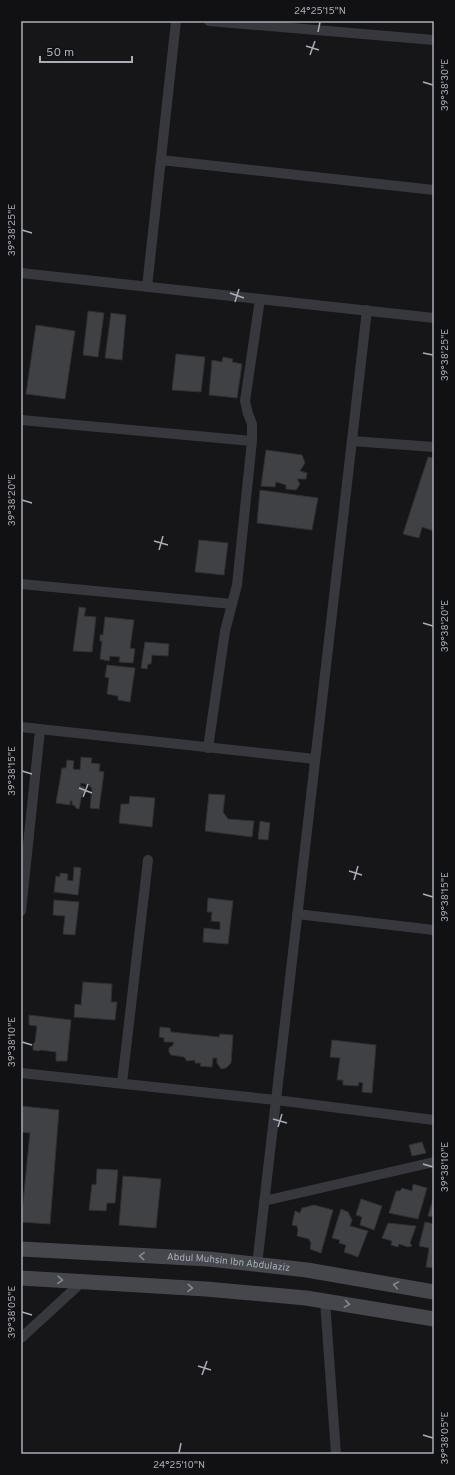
<svg xmlns="http://www.w3.org/2000/svg" width="455" height="1475" font-family="Overpass,sans-serif">
	<rect width="100%" height="100%" fill="#161618"/>
	<!-- building -->
	<path fill="#404145" stroke="#303034" d="M88,311L104,313L98,357L83,355Z
		M111,313L126,315L122,360L105,358Z
		M36,325L75,331L65,399L26,394Z
		M176,354L205,357L201,392L172,390Z
		M223,357L233,359L232,362L242,364L237,398L209,395L212,360L222,362Z
		M266,450L302,455L305,463L300,471L307,473L306,479H297L300,484L296,490L286,489V485L276,482L275,487L261,486Z
		M428,457L434,458V531L422,527L419,538L403,534Z
		M260,490L318,498L312,530L257,523Z
		M199,540L228,543L224,575L195,572Z
		M79,607L86,608L84,616L96,617L92,652L73,651Z
		M105,617L134,620L130,648L135,649L133,663L119,662L120,657L110,656L109,661L100,659L102,641H100V635H103Z
		M145,642L169,644L168,656L152,655L151,664H148L147,669L141,668Z
		M107,665L135,668L130,702L118,700V696L107,694L109,678L105,677Z
		M81,757L92,758L91,763L100,764L99,771L104,772L99,809L90,808L92,789L89,785L81,783L80,786L84,787L85,792L82,794L79,809L76,808L74,805H72V801H70V805L56,803L62,768H66L67,760L74,761L73,769L80,770Z
		M209,794L225,795L223,812L228,819L254,821L252,837L205,831Z
		M130,796L155,798L152,827L119,823L121,804H129Z
		M260,821L270,823L268,840L258,839Z
		M74,867L81,868L78,895L54,892L56,876L60,877V873L68,874L67,880L73,881Z
		M208,898L233,901L228,944L203,942L204,928L220,930V922L211,921L212,912H207Z
		M54,900L79,902L75,935L63,934L65,916L53,915Z
		M83,982L112,984L111,1002H117L115,1020L74,1017L75,1004L81,1005Z
		M29,1015L71,1020L67,1061H56V1052L41,1050L38,1051L33,1050V1044L35,1042L37,1026L29,1025Z
		M160,1027L170,1028L171,1032L219,1037L220,1034L233,1035L231,1063L226,1068L221,1069L217,1063V1058H213L212,1067L200,1066L201,1063H195V1060L187,1061L184,1057L171,1055L169,1052V1048L173,1045L174,1042H164V1038L159,1037Z
		M332,1040L376,1045L372,1093L362,1092L363,1083L359,1082L358,1086L343,1085V1080H337L340,1058L330,1057Z
		M21,1106L59,1110L50,1224L21,1222L30,1133L21,1132Z
		M422,1142L426,1153L412,1156L409,1145Z
		M97,1169L118,1170L115,1203H107L106,1211L89,1210L92,1184L96,1185Z
		M123,1176L161,1179L156,1228L119,1225Z
		M413,1184L427,1188L418,1219L389,1213L396,1191H400L402,1188L412,1191Z
		M434,1196V1217L428,1216Z
		M361,1199L382,1206L374,1230L360,1225L362,1217L356,1215Z
		M314,1205L333,1210L321,1253L310,1249L311,1243L309,1239L297,1236L298,1230L297,1226L292,1225L295,1211L300,1213L302,1208Z
		M341,1209L348,1212L352,1220L350,1226L368,1231L358,1257L344,1252L346,1245L339,1243L340,1240L332,1238Z
		M425,1222L434,1224V1268L426,1267L429,1248L419,1246Z
		M388,1223L416,1226L410,1243L412,1246L408,1247L399,1244L398,1247L391,1245L392,1241L382,1238Z"/>
	<g fill="none" stroke-linecap="round" stroke-linejoin="round">
		<!-- street -->
		<path stroke="#37383d" stroke-width="10" d="M209,21L434,40
			M161,160L434,190
			M21,273L434,318
			M147,287L176,21
			M21,420L252,441
			M352,441L434,447
			M21,584L232,604
			M21,727L315,759
			M208,748L225,631L237,585L252,441V424L248,414L245,401L260,299
			M21,911L40,730
			M297,914L434,930
			M21,1073L276,1100L434,1120
			M122,1083L148,860
			M264,1201L434,1162
			M257,1265L367,310
			M325,1301L336,1454
			M21,1338L82,1282"/>
		<!-- secondary -->
		<g stroke="#45474d" stroke-width="15">
			<path id="s1" d="M21,1249L209,1259L307,1270L434,1292"/>
			<path d="M21,1278L206,1289L306,1298L434,1319"/>
		</g>
	</g>
	<!-- one-way arrows -->
	<defs><path id="oneway-chevron" d="M-2-3.5L2.5 0L-2 3.5" fill="none" stroke-width="1.6" stroke-linecap="round" stroke-linejoin="round"/></defs>
	<g stroke="#858993">
		<use href="#oneway-chevron" transform="translate(142 1256) rotate(-177)"/>
		<use href="#oneway-chevron" transform="translate(60 1280) rotate(4)"/>
		<use href="#oneway-chevron" transform="translate(396 1285) rotate(-170)"/>
		<use href="#oneway-chevron" transform="translate(190 1288) rotate(3)"/>
		<use href="#oneway-chevron" transform="translate(347 1304) rotate(9)"/>
	</g>
	<!-- ticks -->
	<path fill="none" stroke="#a8adb8" stroke-width="1.5" d="M318,32L320,22M306,46L319,50M310,55L315,41M423,82L433,85M22,230L32,233M230,293L244,298M235,302L239,289M423,353L433,355M22,500L32,503M154,541L168,545M159,550L163,536M423,623L433,626M22,771L32,774M79,788L92,793M83,797L88,784M349,871L362,875M354,880L358,866M423,894L433,897M22,1042L32,1045M273,1119L287,1123M278,1127L282,1114M423,1164L433,1167M22,1312L32,1315M198,1366L211,1370M202,1375L207,1361M423,1435L433,1438M179,1453L181,1443"/>
	<g text-anchor="middle" dominant-baseline="central" stroke-width="4" stroke-linejoin="round" paint-order="stroke">
		<!-- street labels -->
		<g font-size="10" fill="#a8adb8" stroke="#111113">
			<text stroke="none"><textPath href="#s1" startOffset="208">Abdul Muhsin Ibn Abdulaziz</textPath></text>
		</g>
	</g>
	<!-- border -->
	<rect width="455" height="1475" fill="none" stroke="#111113" stroke-width="44"/>
	<!-- scale -->
	<path d="M40 56v6h92v-6" fill="none" stroke="#a8adb8" stroke-width="2"/>
	<text x="46" y="56" font-size="12" fill="#a8adb8" stroke="#111113" stroke-width="3" paint-order="stroke">50 m</text>
	<rect x="22" y="22" width="411" height="1431" fill="none" stroke="#a8adb8" stroke-width="1.5"/>
	<g font-size="10" text-anchor="middle" fill="#a8adb8">
		<text x="320" y="14">24°25'15"N</text>
		<text transform="translate(444 85) rotate(-90)" y="4">39°38'30"E</text>
		<text transform="translate(11 230) rotate(-90)" y="4">39°38'25"E</text>
		<text transform="translate(444 355) rotate(-90)" y="4">39°38'25"E</text>
		<text transform="translate(11 500) rotate(-90)" y="4">39°38'20"E</text>
		<text transform="translate(444 626) rotate(-90)" y="4">39°38'20"E</text>
		<text transform="translate(11 771) rotate(-90)" y="4">39°38'15"E</text>
		<text transform="translate(444 897) rotate(-90)" y="4">39°38'15"E</text>
		<text transform="translate(11 1042) rotate(-90)" y="4">39°38'10"E</text>
		<text transform="translate(444 1167) rotate(-90)" y="4">39°38'10"E</text>
		<text transform="translate(11 1312) rotate(-90)" y="4">39°38'05"E</text>
		<text transform="translate(444 1438) rotate(-90)" y="4">39°38'05"E</text>
		<text x="179" y="1468">24°25'10"N</text>
	</g>
</svg>
